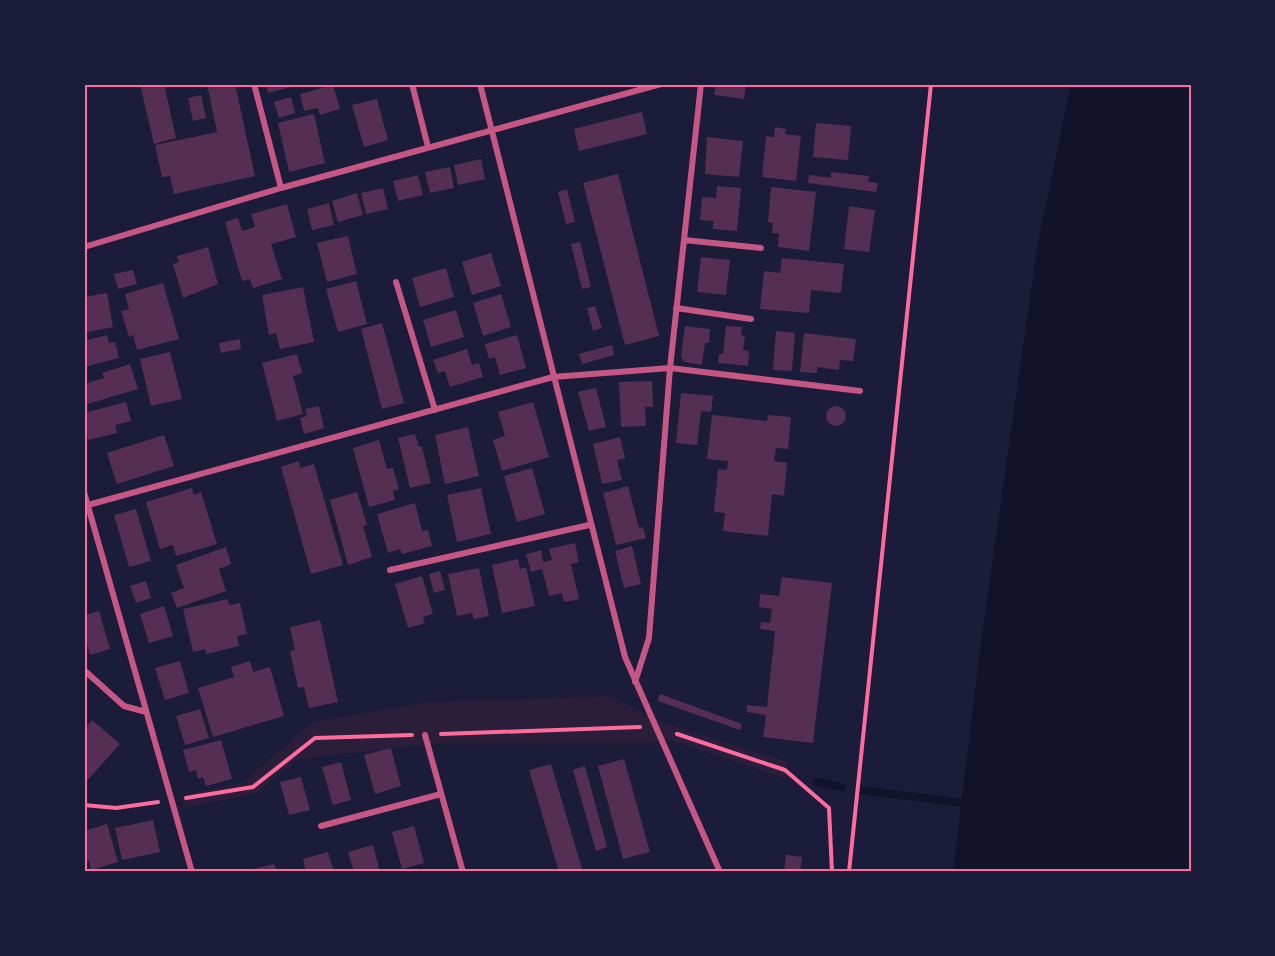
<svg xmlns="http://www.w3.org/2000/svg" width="1275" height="956" font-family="'Space Grotesk',sans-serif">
	<rect width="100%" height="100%" fill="#1b1b3a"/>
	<!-- green -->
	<path fill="#2a1e3b" d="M610,696L661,722L788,762L784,778L670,740L648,743H443L298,759L257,793L185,808L181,796L244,782L312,722L429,702Z"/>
	<!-- water -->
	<path fill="#12122b" d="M1071,84H1191V872H953L981,642L1038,242Z"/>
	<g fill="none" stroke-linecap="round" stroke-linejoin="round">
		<!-- stream -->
		<path stroke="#12122b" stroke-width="8" d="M817,782L841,787
			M860,790L972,804"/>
	</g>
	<!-- building -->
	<path fill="#542f53" d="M140,84H164L176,138L154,144Z
		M207,84H235L255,176L174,194L170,176L162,177L155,145L217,132Z
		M266,84H298L299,85L268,93Z
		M716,84H746L744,99L714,95Z
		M333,85L340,109L320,115L318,108L304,111L300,94Z
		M201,95L206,118L193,121L188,98Z
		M291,97L295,113L279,118L274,102Z
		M377,99L388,140L364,147L352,105Z
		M642,112L647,134L579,151L574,129Z
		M314,114L325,163L289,172L278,123Z
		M816,123L851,126L848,160L813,157Z
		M775,127L786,129L785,134L801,136L796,181L762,177L766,136L774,137Z
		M707,137L743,141L739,177L705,174Z
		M481,159L485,179L458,185L454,165Z
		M450,167L454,188L430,193L425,172Z
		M831,172L869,176L868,182L878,183L876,192L808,183L809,175L831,178Z
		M618,174L659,336L625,345L583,183Z
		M418,175L423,195L398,201L393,181Z
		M717,186L741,188L737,231L713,229V221L700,220L702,197L716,198Z
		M771,187L816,192L809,251L778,247L779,233H772L773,223L768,222Z
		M383,188L388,209L366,214L361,193Z
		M567,189L575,222L566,224L558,192Z
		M357,193L363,215L338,222L332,201Z
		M329,203L334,225L312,230L307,209Z
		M287,204L296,237L271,244L282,279L253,288L250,279L242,281L225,222L238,218L242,231L255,227L251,214Z
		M849,206L875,210L869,252L844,249Z
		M348,236L357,274L327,282L317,243Z
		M580,242L591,287L582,289L571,244Z
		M208,247L218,284L183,298L173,264L179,262L177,256Z
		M491,253L501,286L472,295L462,262Z
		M701,257L730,260L726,295L697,292Z
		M782,258L844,264L841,293L811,290L809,313L760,309L764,271L780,273Z
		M446,268L454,297L420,307L412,278Z
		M133,270L137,284L118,289L114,274Z
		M356,281L367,324L338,332L326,289Z
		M163,283L179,339L137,350L133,335L129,337L121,311L129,309L125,294Z
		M303,287L314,342L280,349L276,333L269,335L262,295Z
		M107,293L113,327L84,333V297Z
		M501,294L511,327L483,336L473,303Z
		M595,306L602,328L593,331L587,308Z
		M456,310L464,337L431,347L423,320Z
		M382,323L404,403L382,409L361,329Z
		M685,326L710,329L709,343H705L702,365L684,362L681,356Z
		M726,326L742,327L741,335L745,336L743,350L749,351L748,366L718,363L719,354H723Z
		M776,331L795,333L792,371L773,370Z
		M804,333L856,339L853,361L840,360L839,370L817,367V373L800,372Z
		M107,335L109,343L115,342L119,358L84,367V341Z
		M517,335L526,368L500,375L495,357L489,359L485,344Z
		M240,339L241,349L221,353L219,343Z
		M612,345L614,355L582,364L579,354Z
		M467,349L472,365L479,363L483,377L450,387L445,371L438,373L433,360Z
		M170,352L182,399L151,406L140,359Z
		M297,354L302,373L293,376L303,414L277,421L262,363Z
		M130,364L138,389L84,405V384L104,378L102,373Z
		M652,381L653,407H645L646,426L621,427L619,382Z
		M596,388L606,427L589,431L578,392Z
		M681,393L713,396L711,412L701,411L697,445L676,443Z
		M126,402L131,421L115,425L117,433L88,440L84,413Z
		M533,402L549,457L502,471L493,440L505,436L498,412Z
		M826 416a10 10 0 1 1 20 0a10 10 0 1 1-20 0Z
		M319,406L324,428L304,434L300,418L307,416L305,409Z
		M712,415L767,421L768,415L791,417L788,449L776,448L774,461L787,463L784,496L772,494L768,536L723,531L725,513L714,512L718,469L727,470L728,461L707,459Z
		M468,427L479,476L445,484L435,435Z
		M415,434L419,447H422L431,483L410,488L398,438Z
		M164,435L174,466L117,484L107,453Z
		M620,437L625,458L617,460L622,480L602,484L593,444Z
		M379,440L387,469L393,468L399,489L393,491L395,500L369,507L353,448Z
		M299,461L300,468L314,464L343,565L311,574L281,467Z
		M532,468L545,514L517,522L504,476Z
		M628,486L639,528L643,527L646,538L616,545L603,493Z
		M192,488L194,495L201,492L217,544L176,556L173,545L160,549L146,502Z
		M481,488L491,534L457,542L447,495Z
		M357,492L367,525L363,526L372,557L348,565L330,500Z
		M415,503L422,531L428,530L432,546L402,554L400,549L388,553L377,514Z
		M136,509L151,561L129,567L114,515Z
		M575,543L579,562L571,564L579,599L564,602L562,593L549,596L542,569L531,572L526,554L541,550L543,562L552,560L549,549Z
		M632,546L641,584L624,588L615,551Z
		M226,547L231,564L219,569L226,591L177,608L171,593L184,588L176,565Z
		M518,559L520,569L526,567L535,606L502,613L492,565Z
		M479,568L489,616L474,619L472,613L457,616L448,574Z
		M440,571L445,590L434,593L429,574Z
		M422,576L433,614L423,617L425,623L408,628L395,584Z
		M782,577L832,583L813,743L763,737L766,715L747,712V705L767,707L775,631L760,629L761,622L770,623L772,609L759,607L760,594L779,596Z
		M146,581L151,598L136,603L130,586Z
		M228,599L229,605L240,603L247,634L237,636L239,646L206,654L205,649L193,652L183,609Z
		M164,606L173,636L149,643L140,614Z
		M99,611L110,649L90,655L87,644L84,645V615Z
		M320,620L338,702L309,708L304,687L298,688L290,651L295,650L290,627Z
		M180,661L189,693L165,700L155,668Z
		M250,661L253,672L270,667L284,716L213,737L198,688L234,677L231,667Z
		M660,694L742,724L740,730L658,701Z
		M200,709L209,738L185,745L176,716Z
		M92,720L120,744L84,784V730Z
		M221,740L232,779L206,786L203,777L198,779L196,770L189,772L183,750Z
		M391,748L401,786L375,794L364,755Z
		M624,759L650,852L623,859L598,766Z
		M341,762L351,800L333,805L322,767Z
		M551,764L583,872H559L529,770Z
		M585,766L607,847L596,851L573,770Z
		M301,777L310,810L289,815L280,782Z
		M84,820L87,830L107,824L118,862L91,870L89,861L84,863Z
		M153,820L160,852L122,860L115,828Z
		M414,826L424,863L402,869L392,832Z
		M373,845L380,872H354L348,852Z
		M328,852L334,872H306L303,859Z
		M786,855L802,857L800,872H784Z
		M274,864L277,872H246V871Z"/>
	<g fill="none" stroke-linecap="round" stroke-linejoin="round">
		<!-- path -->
		<path stroke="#ff6b9d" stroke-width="4" d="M441,734L640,727
			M677,734L785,770L829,808L832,872
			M186,798L253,787L315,738L412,735
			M84,805L116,808L158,802
			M849,872L931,84"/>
		<!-- minor -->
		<path stroke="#c65784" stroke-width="6" d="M254,84L281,188
			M412,84L428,147
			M480,84L625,657L720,872
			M684,240L761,248
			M84,247L281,188L661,84
			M396,282L435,410
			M676,308L751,319
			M84,492L192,872
			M88,505L553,377L670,368L860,391
			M390,570L589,525
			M84,670L124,706L146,712
			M635,682L649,638L670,368L701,84
			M425,735L463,872
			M321,826L441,794"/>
	</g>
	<!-- border -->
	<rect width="1275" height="956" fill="none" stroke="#1b1b3a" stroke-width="171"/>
	<rect x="86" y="86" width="1104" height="784" fill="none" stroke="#ff6b9d" stroke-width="2"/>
</svg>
